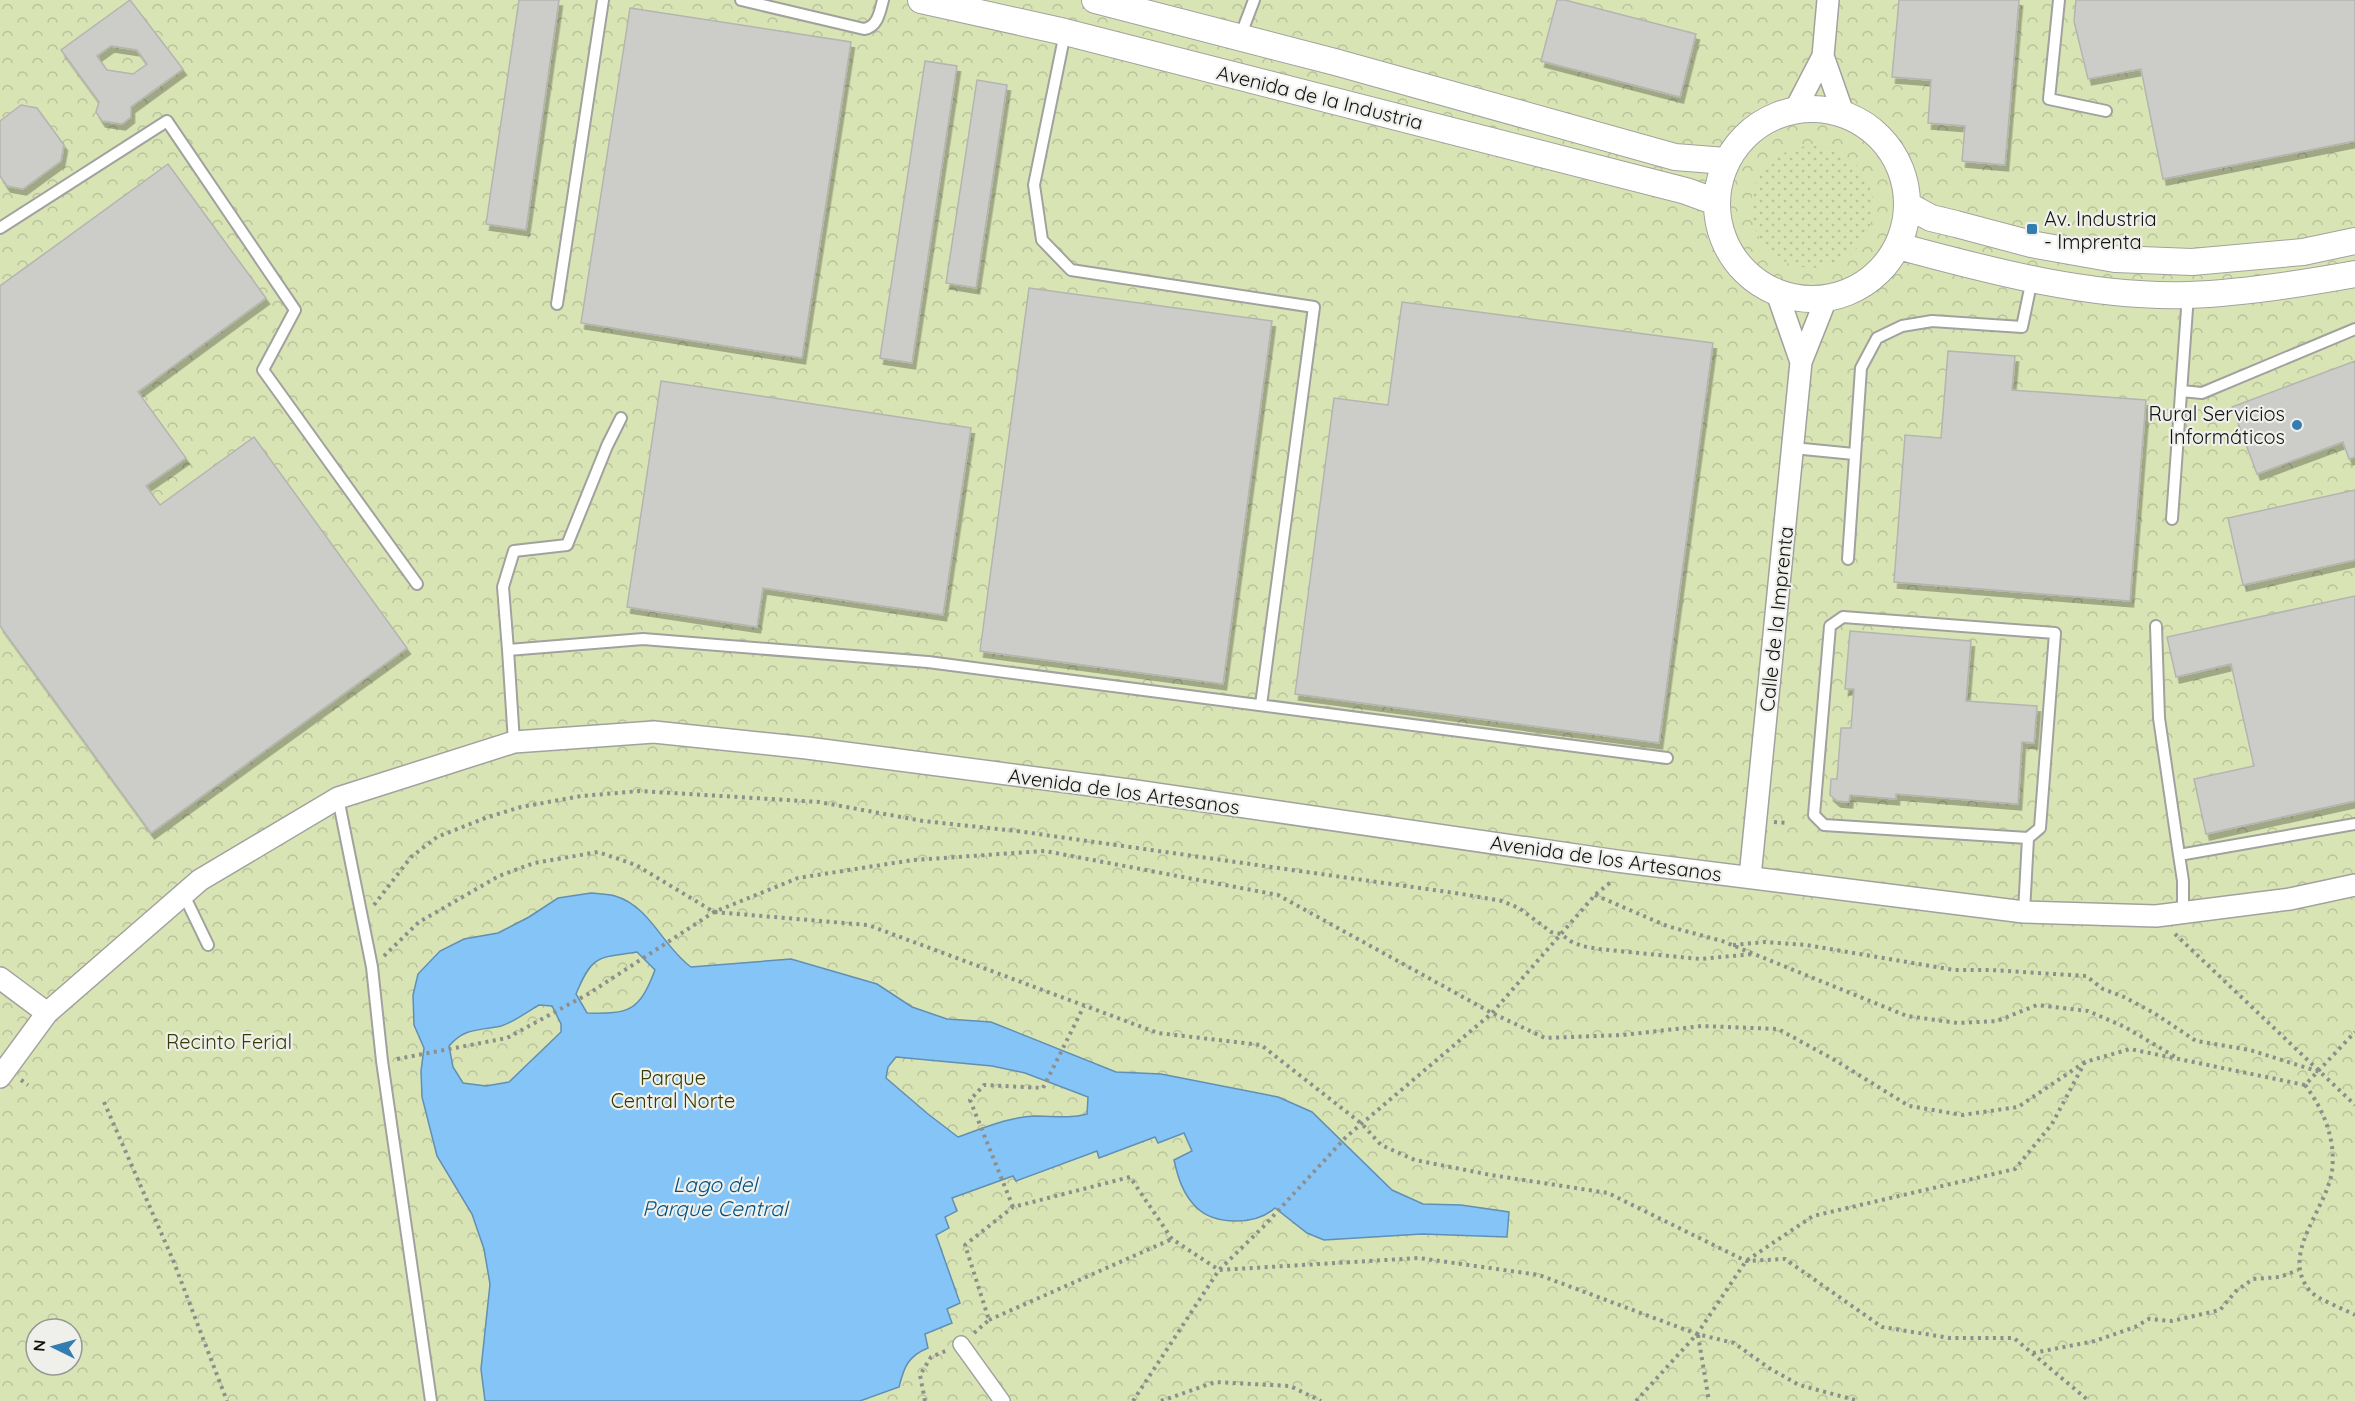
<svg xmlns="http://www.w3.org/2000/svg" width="2355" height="1401" font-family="Quicksand,sans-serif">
	<defs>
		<pattern id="park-crowns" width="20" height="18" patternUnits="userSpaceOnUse" patternTransform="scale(1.5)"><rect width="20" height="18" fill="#d9e4b5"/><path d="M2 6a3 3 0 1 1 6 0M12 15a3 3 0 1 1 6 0" fill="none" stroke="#b9c39b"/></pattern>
		<pattern id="garden-dots" width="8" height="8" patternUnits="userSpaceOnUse" patternTransform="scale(1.5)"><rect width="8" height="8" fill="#d9e4b5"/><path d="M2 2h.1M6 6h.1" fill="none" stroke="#b9c39b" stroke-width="1.8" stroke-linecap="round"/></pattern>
		<filter id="shadow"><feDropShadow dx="3.5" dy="6" stdDeviation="0" flood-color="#0004"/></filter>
	</defs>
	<rect width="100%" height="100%" fill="#eff0ec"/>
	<!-- park -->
	<path fill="url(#park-crowns)" fill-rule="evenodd" d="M0,0H2355V1401H0ZM36,1329H72V1365H36Z"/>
	<!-- garden -->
	<path fill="url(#garden-dots)" d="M1751 207a61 61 0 1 1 122 0a61 61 0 1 1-122 0Z"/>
	<!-- water -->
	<path fill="#84c4f7" stroke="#628fb2" stroke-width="1.5" fill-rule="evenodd" d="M591,893C599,894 608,894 615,896C650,906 663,947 691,967L791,959L877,984L912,1007L947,1019L991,1022L1116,1072L1161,1074L1278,1097L1312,1112L1392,1190L1423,1204L1461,1205L1509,1212L1507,1237L1422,1234L1324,1240L1307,1233L1275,1208C1256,1225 1215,1226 1196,1207C1183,1194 1178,1178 1174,1160L1192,1151L1184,1133L1158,1143L1155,1137L1099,1158L1097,1151L1016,1181L1013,1176L952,1198L957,1211L945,1217L949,1228L936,1235L960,1303L947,1309L952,1323L925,1334L928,1348C908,1356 904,1367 899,1387L860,1401H485L481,1369L490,1284L484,1249L472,1214L437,1156L422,1097L421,1071L424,1048L414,1025L413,995L418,974L440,951L464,939L498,933L529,917L558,898ZM637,952L655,970C639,1012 629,1014 587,1013L576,994C592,955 597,958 637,952ZM539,1005L552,1006L561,1024V1032L509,1082L486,1086L463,1083L453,1067L449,1046C465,1027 479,1031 501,1026C514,1022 527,1012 539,1005ZM896,1057L992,1066L1025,1073L1088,1097L1087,1114C1069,1119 1053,1116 1035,1116C1008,1117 984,1128 958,1137L928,1114L886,1078L888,1067Z"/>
	<!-- building -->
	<path fill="#cccdc9" stroke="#b4b5b1" stroke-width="1.5" fill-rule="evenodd" filter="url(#shadow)" d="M130,0L183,69L131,107V117L122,124L102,121L96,112L99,102L61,50ZM111,46L137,50L147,64L133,74L107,70L97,56Z
		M519,0H559L526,230L486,224Z
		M1557,0H1565L1696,34L1680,97L1541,61Z
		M1899,0H2019L2005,165L1962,161L1965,126L1928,123L1931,80L1892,77Z
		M2076,0H2355V141L2163,179L2141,69L2088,79L2074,21Z
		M630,8L851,42L802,358L581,323Z
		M925,61L957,66L912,363L880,358Z
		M977,80L1007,85L976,288L946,283Z
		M21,105L37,108L64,145L61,161L23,189L7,186L0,176V121Z
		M168,164L266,298L138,392L186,458L146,486L160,505L254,437L407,648L151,833L0,626V286Z
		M1029,288L1272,321L1223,684L980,651Z
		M1402,302L1713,343L1659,743L1295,694L1334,398L1388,405Z
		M1948,351L2015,356L2012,390L2146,400L2130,601L1894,582L1905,435L1941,438Z
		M2355,361V457L2349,459L2343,442L2257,474L2232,407Z
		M661,381L971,428L943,615L763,588L757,627L627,607Z
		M2355,490V560L2243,585L2228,518Z
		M2355,596V801L2206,834L2194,779L2254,766L2231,664L2176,677L2167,637Z
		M1850,631L1971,641L1966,701L2037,706L2034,743L2022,742L2018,804L1896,794V799L1850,795L1849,802L1837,801L1830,795L1831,779H1837L1841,728H1851L1854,689H1845Z"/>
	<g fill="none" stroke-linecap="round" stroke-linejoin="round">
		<defs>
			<path id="service" d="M741,0L864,29C878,27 880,11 883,0
				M2059,0L2049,99L2106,111
				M1065,33L1034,185L1042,240L1071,270L1314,307L1261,705
				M1240,37L1254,0
				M0,228L167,121L295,310L263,370L417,584
				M557,304L603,0
				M2181,391L2202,393L2355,329
				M1793,448L1854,454
				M2172,519L2188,295
				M1848,559L1861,368L1877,338L1902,326L1932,321L2022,327L2032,279
				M2156,626L2159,718L2179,855L2355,824
				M508,650L503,587L514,551L567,545L607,446L621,418
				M514,742L508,650L643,639L928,662L1667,758
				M338,798L372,967L382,1061L431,1401
				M2179,855L2183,881V913
				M183,893L208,945
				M2024,912L2028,838L1824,825L1814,815L1830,626L1843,617L2055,633L2040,828L2028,838"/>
			<path id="pedestrian" d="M961,1344L1002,1401"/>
			<path id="minor" d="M1823,56L1843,113
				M1795,110L1823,56L1828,0
				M1777,293L1801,362
				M1750,877L1801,362L1826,299
				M0,978L47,1013
				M0,1077L47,1013L200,880L338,798L514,742L654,732L807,748L1129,790L1617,861L2024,912L2156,916L2290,899L2355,885"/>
			<path id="tertiary" d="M921,0L1065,32L1686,191L1716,202
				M1095,0L1335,62L1675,157L1726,161
				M1717 204a95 95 0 1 1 190 0a95 95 0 1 1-190 0Z
				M1907,205L1931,218L1956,224L2031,244L2115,259L2192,262L2303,252L2355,241
				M1898,246C1990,271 2092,298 2188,295C2244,293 2300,284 2355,274"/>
		</defs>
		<!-- service casing -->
		<use href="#service" stroke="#a1a29e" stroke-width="14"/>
		<!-- pedestrian casing -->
		<use href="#pedestrian" stroke="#a1a29e" stroke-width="18"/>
		<!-- minor casing -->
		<use href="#minor" stroke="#a1a29e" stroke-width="24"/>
		<!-- tertiary casing -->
		<use href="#tertiary" stroke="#a1a29e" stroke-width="28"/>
		<!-- path -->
		<path stroke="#8e8f8c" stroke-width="4" stroke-dasharray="3 4.5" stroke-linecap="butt" d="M1774,822L1787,823
			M1595,895L1667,926L1722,941L1907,1016L1958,1023L1997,1021L2037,1005L2088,1011L2125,1027L2177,1058
			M374,905L411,857L437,837L488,817L521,807L581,796L640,791L819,802L923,821L1017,831L1462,894L1502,901L1519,908L1551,932L1561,934L1570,941L1582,946L1599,949L1700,959L1754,954
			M2175,934L2355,1105
			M1733,945L1765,942L1806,945L1954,970H1991L2086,976L2103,989L2124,997L2154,1013L2196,1041L2250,1050L2320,1072
			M384,956L419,922L499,876L534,863L598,852L636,865L714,912L868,925L1158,1033L1261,1045L1362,1124L1381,1145L1415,1160L1491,1175L1608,1193L1746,1261L1785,1259L1882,1327L1950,1338H2014L2089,1401
			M397,1059L507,1038L588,994L714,912L798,878L913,860L1045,851L1278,895L1492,1013L1545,1038L1623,1035L1702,1026L1778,1029L1833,1059L1909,1106L1962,1115L2018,1107L2085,1062
			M21,1080L28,1085
			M2305,1085C2324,1110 2336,1140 2332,1171C2326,1211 2279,1254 2310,1291C2317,1299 2344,1309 2355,1315
			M104,1102L173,1260L227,1401
			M1013,1207L970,1100L984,1085L1043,1088L1084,1006
			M989,1320L1172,1239
			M974,1333L989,1320L965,1245L1013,1207L1130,1177L1172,1239L1219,1270L1419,1258L1539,1275L1697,1334L1734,1343L1769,1368L1799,1385L1859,1401
			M1698,1335L1709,1401
			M2033,1353L2095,1341L2135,1327L2149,1319L2172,1321L2220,1310L2236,1291L2253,1279L2280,1277L2298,1270
			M925,1401L920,1375L931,1357L948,1350
			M1133,1401L1219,1270L1263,1227L1346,1137L1492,1013L1595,895L1612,881
			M1161,1401L1215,1382L1290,1386L1321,1401
			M1636,1401L1697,1334L1746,1261L1813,1216L2015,1169L2052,1124L2085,1062L2130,1049L2305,1085L2355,1032"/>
		<!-- service -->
		<use href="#service" stroke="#fff" stroke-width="10"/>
		<!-- pedestrian -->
		<use href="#pedestrian" stroke="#fff" stroke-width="15"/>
		<!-- minor -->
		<use href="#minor" stroke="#fff" stroke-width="21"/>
		<!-- tertiary -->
		<use href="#tertiary" stroke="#fff" stroke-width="26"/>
	</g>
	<!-- markers -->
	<g fill="#347db1" stroke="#eff0ec" stroke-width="2">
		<rect x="2026" y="223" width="12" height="12" rx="3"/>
		<circle cx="2297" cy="425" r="6"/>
	</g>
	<g text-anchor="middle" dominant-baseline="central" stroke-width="4.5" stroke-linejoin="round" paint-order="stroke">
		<!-- street labels -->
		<g font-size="20" fill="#121311" stroke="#eff0ec">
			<text transform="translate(1320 97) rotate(14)">Avenida de la Industria</text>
			<text transform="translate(1776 619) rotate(-84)">Calle de la Imprenta</text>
			<text transform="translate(1124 791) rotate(8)">Avenida de los Artesanos</text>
			<text transform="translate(1606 858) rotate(8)">Avenida de los Artesanos</text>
		</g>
		<!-- poi labels -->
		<g font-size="20" fill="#121311" stroke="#eff0ec" text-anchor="start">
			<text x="2044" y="218">Av. Industria<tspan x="2044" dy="23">- Imprenta</tspan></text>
			<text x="2285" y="413" text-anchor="end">Rural Servicios<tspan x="2285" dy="23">Informáticos</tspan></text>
		</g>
		<!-- park labels -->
		<g font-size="20" fill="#343c02" stroke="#eff0ec">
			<text x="229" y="1041">Recinto Ferial</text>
			<text x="673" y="1077">Parque<tspan x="673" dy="23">Central Norte</tspan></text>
		</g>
		<!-- water labels -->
		<g font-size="21" font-style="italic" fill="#005180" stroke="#eff0ec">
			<text x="715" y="1184">Lago del<tspan x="715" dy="24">Parque Central</tspan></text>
		</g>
	</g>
	<!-- north arrow -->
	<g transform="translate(54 1347) rotate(275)"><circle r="28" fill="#eff0ec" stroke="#979894" stroke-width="1.5"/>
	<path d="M0-4.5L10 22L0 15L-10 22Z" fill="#347db1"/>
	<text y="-9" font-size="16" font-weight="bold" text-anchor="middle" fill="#121311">N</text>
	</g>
</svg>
